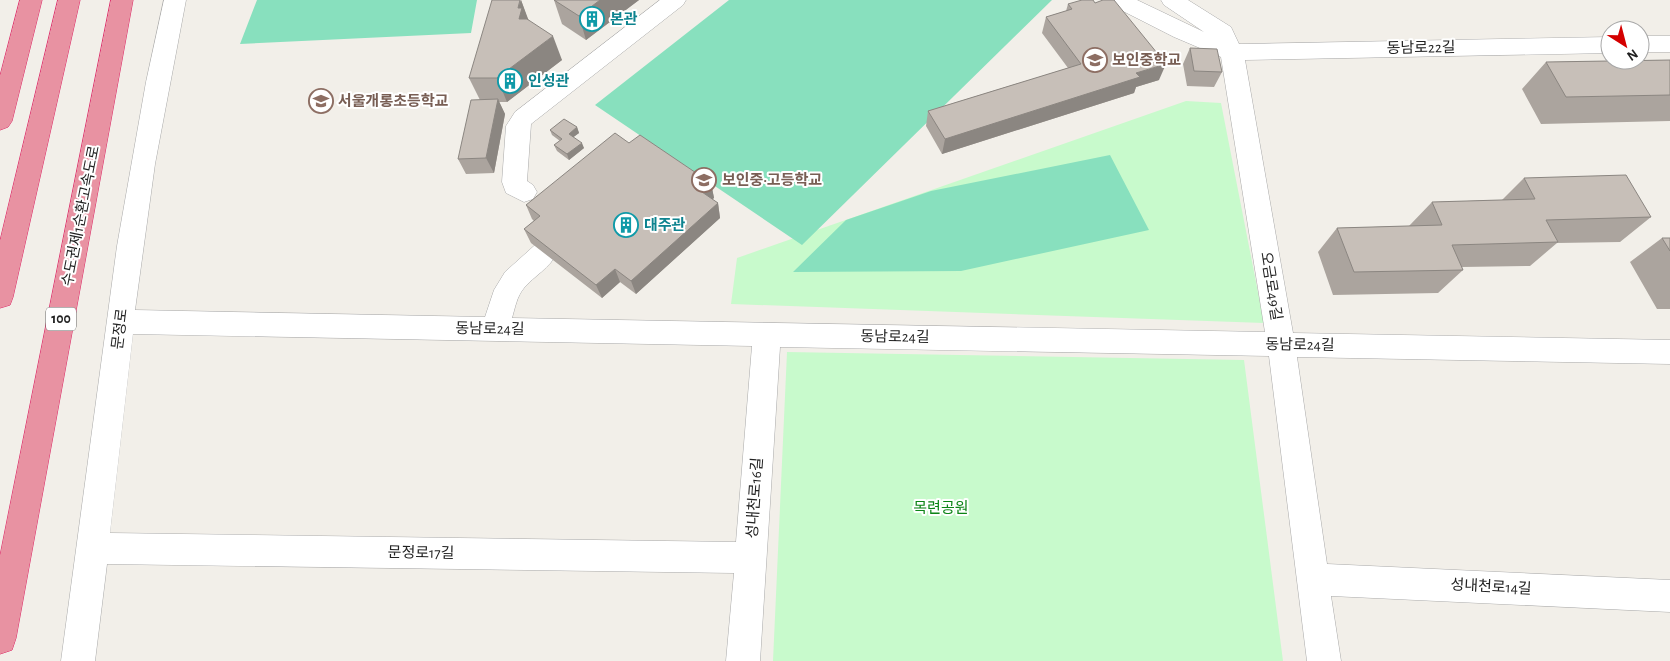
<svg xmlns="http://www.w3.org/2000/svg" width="1670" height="661" font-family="'Alegreya Sans','Noto Sans KR',sans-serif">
	<rect width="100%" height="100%" fill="#f2efe9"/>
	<!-- park -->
	<path fill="#c8facc" d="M1186,101L1221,103L1264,323L731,304L737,258Z
		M787,352L1244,360L1283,661H773Z"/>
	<!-- pitch -->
	<path fill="#88e0be" d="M257,0H477L471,33L240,44Z
		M729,0H1052L802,245L595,105Z
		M1110,155L1149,230L961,271L793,272L846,220L931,191Z"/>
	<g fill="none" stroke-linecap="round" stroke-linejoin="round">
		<defs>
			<path id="minor" d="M164,0H186L155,164L135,310L485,317L494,290L505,272L535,245L544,242L553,245L557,253C550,268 534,276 524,288C517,296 515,308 512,318L1265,332L1221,57L1174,37L1111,5L1108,0H1137L1204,32L1164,5L1161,0H1188L1231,27L1239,44L1610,37V53L1245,60L1293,333L1670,340V364L1297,357L1327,564L1670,580V612L1331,596L1341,661H1307L1269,356L780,347L760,661H726L734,573L107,564L95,661H61L117,246L146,82ZM133,334L752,346L736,542L110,533Z
				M660,0H686L683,5L531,124L527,181L533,185L537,192L533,199L524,202L506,193L502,182L506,126L515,112Z
				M1640,36H1670V52H1640Z"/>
			<path id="highway" d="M20,0H42L12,121L8,127L0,130V76Z
				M58,0H80L13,297L10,305L0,308V241Z
				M111,0H133L16,638L12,650L0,654V556Z"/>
		</defs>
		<!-- minor casing -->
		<use href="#minor" stroke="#a9a9a9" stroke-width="1"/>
		<!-- highway casing -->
		<use href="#highway" stroke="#dc2a67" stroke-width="1"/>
		<!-- minor -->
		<use href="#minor" fill="#fff" fill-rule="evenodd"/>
		<!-- highway -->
		<use href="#highway" fill="#e892a2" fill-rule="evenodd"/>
	</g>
	<!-- wall -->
	<path fill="#aba49e" d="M521,0L528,20L562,60L507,102H499L505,114L494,173L466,174L458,159L480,100L469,78Z
		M554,0H639L586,40L562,24Z
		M1068,4L1159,80L1136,87L1134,93L942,154L926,126L928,111L1068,68L1042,33L1046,17L1066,11Z
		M1190,48L1222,72L1214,87L1187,86L1183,64Z
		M1670,60V121L1541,124L1522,89L1546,62Z
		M577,127L579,133L573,137L584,148L569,160L557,151L554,145L560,141L552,135L550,130Z
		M629,143L711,183L714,198L712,199L718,203L720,218L636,294L620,282L602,298L531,243L524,229L534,221L532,219L526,205Z
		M1524,178L1651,217L1620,242L1557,243L1530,266L1462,267L1463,270L1438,293L1333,295L1318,252L1337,228L1409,226L1432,202L1502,200Z
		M1662,238H1670V309H1657L1630,262Z"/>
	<!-- shaded-wall -->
	<path fill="#8b8681" d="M521,0L530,24L519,19L518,8Z
		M600,0H639L586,40L579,16Z
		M553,36L562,60L507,102L497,78Z
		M1166,64L1159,80L1136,87L1134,93L942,154L945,139L1136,73Z
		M498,99L505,114L494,173L486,158Z
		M577,127L579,133L571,139L569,134Z
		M582,143L584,148L569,160L567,154Z
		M711,183L714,198L705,206L702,192Z
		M718,203L720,218L636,294L631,281Z
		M615,269L620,282L602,298L596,285Z"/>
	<!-- building -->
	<path fill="#c7bfb8" stroke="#8b8681" d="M492,0H520L518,8H522L519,19H527L553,36L497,78H469Z
		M554,0H600L579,16Z
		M1082,0H1093L1095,3L1103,0H1114L1166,64L1136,73L1140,77L945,139L928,111L1081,64L1046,17L1072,9L1068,4Z
		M1190,48L1217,49L1222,72L1194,71Z
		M1670,60V95L1566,97L1546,62Z
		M498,99L486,158L458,159L471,100Z
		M564,119L577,127L569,134L582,143L567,154L554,145L562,139L550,130Z
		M615,133L629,143L640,135L711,183L702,192L718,203L631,281L615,269L596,285L524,229L540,216L526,205Z
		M1626,175L1651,217L1546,220L1558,242L1452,245L1463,270L1354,272L1337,228L1442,225L1432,202L1535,199L1524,178Z
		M1662,238H1670V251Z"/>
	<!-- icons -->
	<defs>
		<symbol id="building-ring" viewBox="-11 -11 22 22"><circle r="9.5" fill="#fff" stroke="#0f9aa8" stroke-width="1.5"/><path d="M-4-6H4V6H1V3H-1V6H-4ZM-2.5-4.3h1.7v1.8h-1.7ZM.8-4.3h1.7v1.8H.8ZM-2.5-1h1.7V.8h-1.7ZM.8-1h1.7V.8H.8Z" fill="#0f9aa8"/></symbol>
		<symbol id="school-ring" viewBox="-11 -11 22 22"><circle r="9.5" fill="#fff" stroke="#8d6e63" stroke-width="1.5"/><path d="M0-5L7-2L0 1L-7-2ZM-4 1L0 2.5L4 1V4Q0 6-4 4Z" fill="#8d6e63"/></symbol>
	</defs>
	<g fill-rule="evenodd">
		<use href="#building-ring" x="578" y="5" width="28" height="28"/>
		<use href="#school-ring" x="1081" y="46" width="28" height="28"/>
		<use href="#building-ring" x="496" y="67" width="28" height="28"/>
		<use href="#school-ring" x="307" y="87" width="28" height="28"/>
		<use href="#school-ring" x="690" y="166" width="28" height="28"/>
		<use href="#building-ring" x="612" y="211" width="28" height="28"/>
	</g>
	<g text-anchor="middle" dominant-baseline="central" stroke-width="4" stroke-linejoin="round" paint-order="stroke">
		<!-- shield labels -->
		<rect fill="#fff" stroke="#646464" stroke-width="1" x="46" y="307.5" width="30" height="23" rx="4"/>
		<g font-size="14" font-weight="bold" fill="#222">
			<text x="61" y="319">100</text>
		</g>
		<!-- culture labels -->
		<g font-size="15" font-weight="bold" fill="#0d838f" stroke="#fff" text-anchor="start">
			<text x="610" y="19">본관</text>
			<text x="528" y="81">인성관</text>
			<text x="644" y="225">대주관</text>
		</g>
		<!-- street labels -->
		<g font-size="15" fill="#222" stroke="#fff">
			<text transform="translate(1421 48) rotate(-1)">동남로22길</text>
			<text transform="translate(81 216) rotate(-79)">수도권제1순환고속도로</text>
			<text transform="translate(1271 286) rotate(81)">오금로49길</text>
			<text transform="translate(120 329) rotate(-83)">문정로</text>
			<text transform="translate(490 329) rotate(1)">동남로24길</text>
			<text transform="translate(895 337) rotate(1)">동남로24길</text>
			<text transform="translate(1300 345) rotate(1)">동남로24길</text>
			<text transform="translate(755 498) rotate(-86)">성내천로16길</text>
			<text transform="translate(421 553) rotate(1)">문정로17길</text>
			<text transform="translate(1491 587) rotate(3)">성내천로14길</text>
		</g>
		<!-- education labels -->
		<g font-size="15" font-weight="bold" fill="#785e54" stroke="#fff" text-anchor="start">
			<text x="1112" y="60">보인중학교</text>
			<text x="338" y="101">서울개롱초등학교</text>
			<text x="722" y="180">보인중·고등학교</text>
		</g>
		<!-- park labels -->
		<g font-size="15" fill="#0c8416" stroke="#fff">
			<text x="941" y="508">목련공원</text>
		</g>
	</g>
	<!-- north arrow -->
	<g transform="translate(1625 45) rotate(144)"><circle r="24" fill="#ffffff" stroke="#a7a7a7"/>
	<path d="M0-4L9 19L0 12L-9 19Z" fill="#d40000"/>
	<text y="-8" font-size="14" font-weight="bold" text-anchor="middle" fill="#222222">N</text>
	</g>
</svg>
